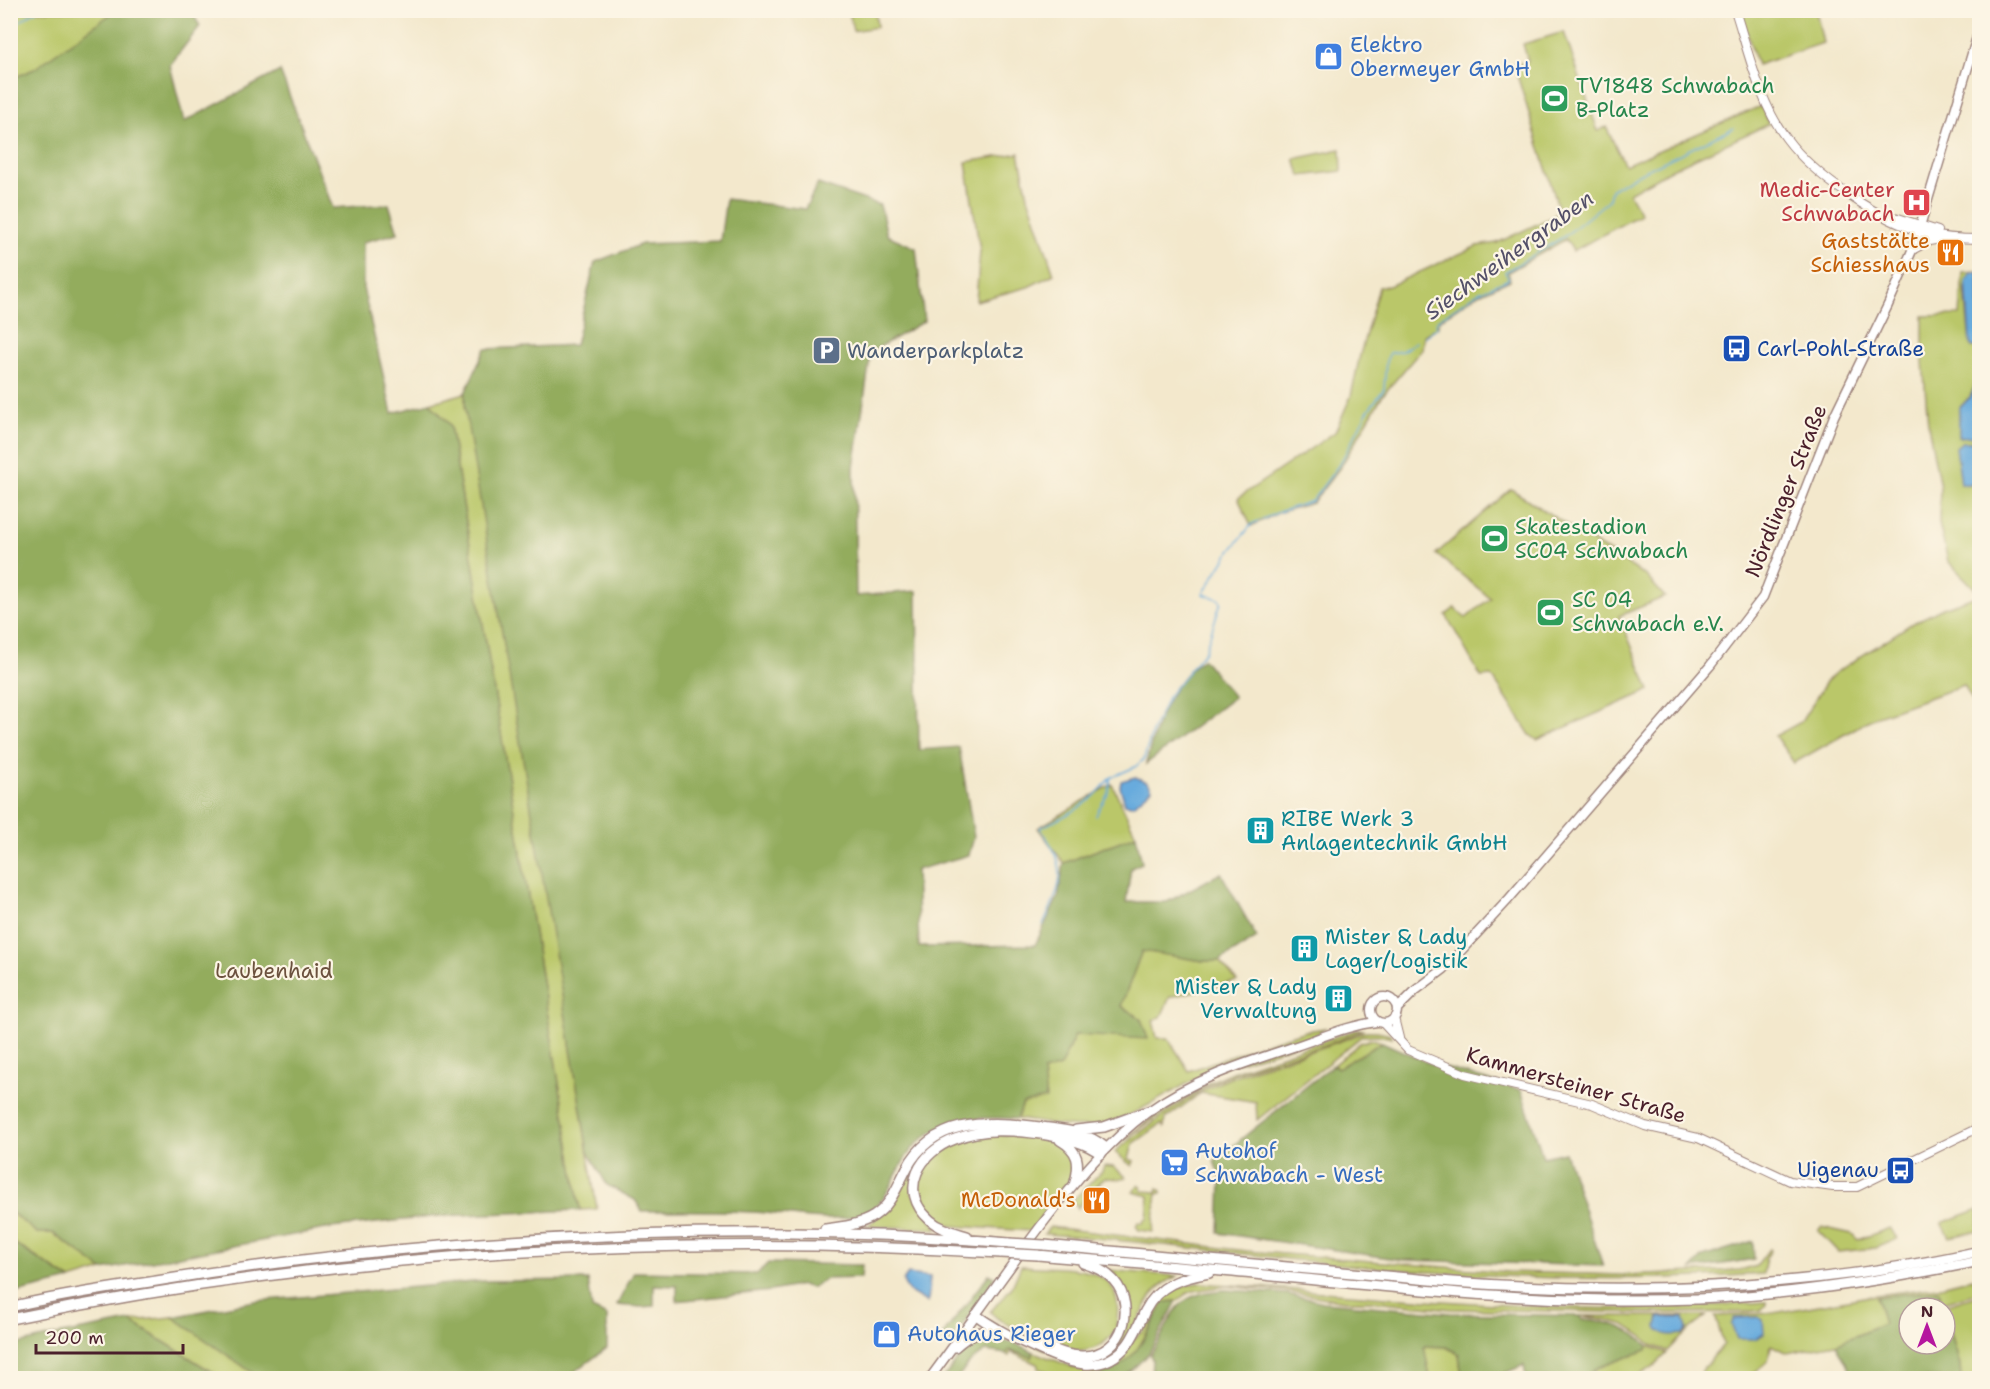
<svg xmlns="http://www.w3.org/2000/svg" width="1990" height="1389" font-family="'Shantell Sans',sans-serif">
	<rect width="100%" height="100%" fill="#fcf5e5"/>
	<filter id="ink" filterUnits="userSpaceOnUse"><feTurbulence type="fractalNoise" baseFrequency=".0167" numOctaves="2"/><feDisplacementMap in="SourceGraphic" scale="12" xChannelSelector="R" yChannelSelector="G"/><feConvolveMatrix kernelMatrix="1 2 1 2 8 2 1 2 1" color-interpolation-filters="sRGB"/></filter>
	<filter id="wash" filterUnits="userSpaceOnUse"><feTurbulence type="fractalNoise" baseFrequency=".008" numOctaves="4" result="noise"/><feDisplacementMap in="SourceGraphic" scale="24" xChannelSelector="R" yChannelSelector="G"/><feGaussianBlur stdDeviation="1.35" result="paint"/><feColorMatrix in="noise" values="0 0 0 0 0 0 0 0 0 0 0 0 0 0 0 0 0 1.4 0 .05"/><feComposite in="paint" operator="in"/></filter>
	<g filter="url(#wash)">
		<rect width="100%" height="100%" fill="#f3e8cc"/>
		<!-- green -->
		<path fill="#bac769" stroke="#82734a" stroke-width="1.5" d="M11,11H115L34,70L11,79Z
			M849,11H875L877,27L853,31Z
			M1740,11H1816L1823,43L1757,65Z
			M1564,32L1598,131L1606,127L1625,165L1761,106L1769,124L1672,169L1629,193L1641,214L1573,251L1566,239L1508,272L1510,280L1475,296L1439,320L1438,327L1424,335L1422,349L1382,396L1341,466L1312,503L1280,512L1251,526L1238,498L1335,432L1351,396L1360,355L1379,287L1389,286L1477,246L1497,243L1550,218L1559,210L1514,65L1528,61L1523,44Z
			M1341,149L1342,171L1301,176L1294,159Z
			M1019,153L1028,197L1054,274L1028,287L976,301L980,251L966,162Z
			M1979,271L1971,273L1965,291L1970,344L1972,347H1979V361L1976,363C1978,383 1974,395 1959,408L1960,436H1979V442H1962L1961,484L1979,485V593L1948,561L1939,524L1940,487L1928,425L1923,362V316L1960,315L1963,272Z
			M465,393L597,1209L580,1210L450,425L430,403Z
			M1511,489L1646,576L1665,597L1619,616L1650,690L1537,740L1530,735L1492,676L1481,677L1446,615L1455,608L1466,618L1490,598L1436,554Z
			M1979,595V713L1964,685L1875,717L1794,763L1775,736L1801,722L1826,682L1835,673L1911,624L1943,608Z
			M1112,784L1136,835L1064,863L1038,828Z
			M1142,950L1203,961H1219L1237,981L1170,997L1161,1017L1153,1020L1157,1038H1168L1189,1071L1269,1042L1306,1031L1325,1028C1307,1046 1249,1058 1223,1067C1180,1082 1144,1115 1099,1125C1073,1130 1043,1122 1017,1119L1023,1104L1043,1072L1060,1067L1075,1035L1141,1019L1121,1006Z
			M1358,1029L1362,1030C1321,1050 1274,1058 1231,1075C1190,1091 1154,1119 1118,1144L1164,1108L1210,1082L1232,1072Z
			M1366,1031H1377L1390,1034L1392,1038L1377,1035L1362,1036L1257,1120L1256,1102L1201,1093L1165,1119L1164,1127L1161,1124L1133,1144L1129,1159L1134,1161L1132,1166L1116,1153L1115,1151C1145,1130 1174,1105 1206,1089C1257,1063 1314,1054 1366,1031Z
			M1372,1039L1382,1042L1338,1068L1333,1065L1360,1043Z
			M964,1126L1064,1134L951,1136C920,1149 914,1160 912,1193L938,1229L867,1226L888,1209L920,1151Z
			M1013,1133L1059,1143L1073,1155V1174L1071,1178L1031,1231L953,1226L940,1222L930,1215L922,1206L917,1193L919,1171L939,1148L977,1135Z
			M1104,1166L1114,1167L1126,1177L1123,1179L1105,1178L1101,1181L1077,1208V1205L1071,1202L1102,1171Z
			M1139,1185L1142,1188V1191L1157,1192L1158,1188L1161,1191V1193H1157L1153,1232L1139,1230L1136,1226L1138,1222L1143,1223L1144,1219H1147L1149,1196L1133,1192Z
			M1979,1209V1231L1950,1237L1942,1223Z
			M10,1212L37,1233H52L103,1270L71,1280L11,1241Z
			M1050,1227L1247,1251L1508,1272L1623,1275L1744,1270L1756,1266L1769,1249L1771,1250L1766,1258L1763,1274C1631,1282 1501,1279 1369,1267C1261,1258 1153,1241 1044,1234Z
			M1821,1227L1852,1234L1858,1240L1890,1228L1898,1239L1876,1248L1838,1252L1818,1231Z
			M1021,1266C1065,1270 1129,1259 1116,1326L1119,1327C1093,1362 1070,1353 1036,1337C1023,1331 1010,1326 998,1319L990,1312L1012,1287Z
			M1106,1270L1177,1276C1141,1294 1149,1312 1127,1338C1098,1375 1063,1358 1028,1342C1013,1335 997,1329 984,1318C990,1320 997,1326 1004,1329C1033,1343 1084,1373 1112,1346C1121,1338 1127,1326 1128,1313C1129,1295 1121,1280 1106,1270Z
			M1973,1278L1979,1292L1943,1303L1938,1290L1877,1298L1884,1324L1836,1344L1787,1353L1771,1345L1768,1361L1748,1378H1699L1704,1368L1724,1344L1715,1316L1774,1313L1876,1295L1937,1287Z
			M1198,1283C1328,1291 1458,1305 1589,1308C1648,1309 1707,1306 1766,1302V1305L1761,1310L1745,1312L1651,1313L1451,1309L1374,1301H1345L1284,1291L1226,1286L1194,1291L1186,1294L1177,1301L1164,1302L1136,1352L1127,1361L1116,1368L1099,1374L1073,1377L1070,1378H1063L1038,1368L1039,1365L1011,1352L1009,1356L1006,1354L1008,1350L1032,1357L1034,1352L1075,1368L1101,1367L1140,1333H1142C1156,1304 1163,1287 1198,1283Z
			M1979,1295V1378H1961L1960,1366L1944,1306Z
			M1581,1316H1707L1691,1328L1668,1351L1651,1345L1642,1336L1625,1325L1607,1320Z
			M173,1317L260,1378H222L130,1321Z
			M1423,1346L1446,1347L1459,1354L1462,1378H1430Z
			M1648,1346L1667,1353C1642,1382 1628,1378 1594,1378V1370L1597,1368L1646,1350Z"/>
		<!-- forest -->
		<path fill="#93ac5d" stroke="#6e6644" stroke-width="1.5" d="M115,11H191L200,26L170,65L184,122L280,71L333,208L389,204L398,233L363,242V288L392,413L430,403L450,425L580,1210L440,1216L331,1228L103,1270L53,1233H37L11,1212V79L34,69Z
			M818,184L880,205L887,235L916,248L924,321L871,352L854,468L856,596L917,591L919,750L959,747L974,837L969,855L916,870L919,947L1035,945L1058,897L1064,863L1136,835L1142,863L1131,868L1126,902H1167L1221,873L1257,938L1219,961H1203L1142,951L1121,1006L1141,1019L1148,1039L1075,1035L1060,1067L1043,1072L1046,1099L1023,1104L1017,1119C972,1115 926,1120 902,1164C891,1183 884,1208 860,1215C825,1225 787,1213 751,1212C715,1210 678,1211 642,1211L635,1200L607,1185L588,1152L465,409V393L485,349L575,345L595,262L642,244L720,241L726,199L805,209Z
			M1203,659L1234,697L1146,764C1154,728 1170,681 1203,659Z
			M1382,1042L1429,1063L1521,1090L1543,1157L1565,1152L1603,1266L1403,1260L1219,1233L1221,1180L1214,1161L1333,1065L1338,1068Z
			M10,1241L71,1280L11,1294Z
			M1753,1241L1754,1259L1692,1269L1703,1257Z
			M768,1263L862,1265L861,1278L826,1279L811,1288L802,1285L771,1291L677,1301V1286L654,1285V1306L641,1307L617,1305L634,1272L757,1274Z
			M989,1274L995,1277L950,1344L941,1337Z
			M588,1280L592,1309L607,1316V1348L566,1378H260L173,1317L255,1301L484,1281Z
			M1225,1290L1287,1294L1324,1302L1450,1313L1581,1316L1582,1319C1607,1321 1631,1327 1648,1346L1647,1350L1597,1368L1592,1372V1378H1526L1524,1365L1493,1378H1462L1459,1354L1446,1347L1424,1346L1430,1378H1151L1152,1359L1150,1355C1177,1315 1169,1294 1225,1290Z
			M1939,1290L1944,1308H1909V1344H1945V1311L1960,1366L1961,1378H1854L1836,1344L1884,1324L1877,1297Z
			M1177,1301L1149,1353L1134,1368L1119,1378H1070L1073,1377C1129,1378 1141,1346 1164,1302Z
			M130,1321L222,1378H11V1346L51,1336Z
			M988,1338L1014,1343L1034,1352L1032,1357L1009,1350L1006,1354L986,1351L972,1360L957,1378H943C955,1364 969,1341 988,1338Z"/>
		<!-- water -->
		<path fill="#68abdd" stroke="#596584" stroke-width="1.5" d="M1979,272V347H1972L1970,344L1966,281L1971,273Z
			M1979,361V436L1959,437V408C1975,395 1978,383 1976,362Z
			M1962,442H1979V485L1961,484L1956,447Z
			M1135,777L1148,782L1152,789L1133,805L1125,804L1120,787L1121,781Z
			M908,1274L930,1277L928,1303L908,1291L903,1281Z
			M1659,1317L1684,1318L1687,1329L1683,1334C1673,1335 1662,1337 1657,1327Z
			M1758,1317L1763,1320L1764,1334L1755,1339H1737L1731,1324L1734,1318Z"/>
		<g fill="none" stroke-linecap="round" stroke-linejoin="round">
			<!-- stream -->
			<path stroke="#68abdd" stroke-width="1.5" d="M10,28L37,10
				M1425,337L1437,327L1436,322L1440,318L1479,292L1509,279L1505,272L1565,236L1609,200L1611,190L1634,176L1734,128
				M1980,500V526
				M1096,816C1101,798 1111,801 1110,778L1135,767L1144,759L1153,729L1169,695L1205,651L1221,602L1219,599L1203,594L1228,554L1252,524L1279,512L1312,501L1341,462L1367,412L1384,389L1386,361L1390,353L1402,351L1416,342
				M1043,925C1063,881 1069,869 1040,828C1066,816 1092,804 1109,779"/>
		</g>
	</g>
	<g filter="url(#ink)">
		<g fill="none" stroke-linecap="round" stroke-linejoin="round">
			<defs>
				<path id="secondary" d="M1735,10C1748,51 1760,104 1786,138C1814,176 1880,221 1925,233C1943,238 1961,239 1980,239
					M1895,217L1938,231
					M1912,250L1929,241L1941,239
					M1394,1018L1399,1038
					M1383,1023L1408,1050L1465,1074L1592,1104L1645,1126L1698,1138L1790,1181L1833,1187H1857L1980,1127"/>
				<path id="primary" d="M1371 1010a13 13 0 1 1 26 0a13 13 0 1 1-26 0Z
					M1397,1009L1416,990L1444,969L1508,900L1710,666L1763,597L1834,416L1888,305L1914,246L1980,27
					M930,1378C967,1328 1002,1277 1040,1227C1073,1184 1106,1143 1149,1111C1192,1080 1241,1064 1290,1048C1318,1039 1348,1025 1377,1022"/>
				<path id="highway" d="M1076,1130L1104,1127L1151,1110
					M1060,1140C1079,1151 1080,1163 1075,1182
					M825,1229C841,1227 860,1225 874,1216C892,1204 897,1186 907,1168C932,1120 985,1120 1032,1126C1058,1129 1085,1130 1106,1148
					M967,1236C954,1232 940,1229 930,1220C896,1190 921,1151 955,1139C983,1128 1012,1130 1041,1134C1063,1138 1082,1140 1101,1154
					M1044,1245L1452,1282C1629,1295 1806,1290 1980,1251
					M1038,1255C1099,1261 1161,1265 1222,1271C1382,1286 1536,1305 1697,1299C1792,1295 1886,1280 1980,1261
					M10,1307C56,1296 103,1289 150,1282C246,1266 342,1254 440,1246C629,1231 820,1227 1009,1243
					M976,1315C995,1329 1015,1339 1036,1348C1068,1363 1102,1377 1128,1344C1135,1334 1140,1322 1145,1311C1159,1284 1181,1278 1209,1273
					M10,1319C338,1251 667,1233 1001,1253
					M1037,1342C1051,1348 1066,1356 1082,1356C1125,1357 1140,1300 1108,1275C1101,1269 1092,1266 1083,1263
					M955,1347C970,1334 979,1329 998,1333"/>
			</defs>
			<!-- secondary casing -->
			<use href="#secondary" stroke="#9e847c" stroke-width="10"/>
			<!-- primary casing -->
			<use href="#primary" stroke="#9e847c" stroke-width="11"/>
			<!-- highway casing -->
			<use href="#highway" stroke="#9e847c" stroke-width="12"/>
			<!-- secondary -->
			<use href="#secondary" stroke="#fff" stroke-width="8"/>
			<!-- primary -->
			<use href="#primary" stroke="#fff" stroke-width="8"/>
			<!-- highway -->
			<use href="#highway" stroke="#fff" stroke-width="9"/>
			<defs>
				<path id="highway-bridge" d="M1009,1243L1044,1245
					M1001,1253L1038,1255"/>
			</defs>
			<!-- highway-bridge casing -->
			<use href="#highway-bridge" stroke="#9e847c" stroke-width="12" stroke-linecap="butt"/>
			<!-- highway-bridge -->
			<use href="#highway-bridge" stroke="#fff" stroke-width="9"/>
		</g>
	</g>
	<!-- icons -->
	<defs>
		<symbol id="shop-square" viewBox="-11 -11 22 22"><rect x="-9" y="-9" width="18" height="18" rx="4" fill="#3f7fe0" stroke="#fcf5e5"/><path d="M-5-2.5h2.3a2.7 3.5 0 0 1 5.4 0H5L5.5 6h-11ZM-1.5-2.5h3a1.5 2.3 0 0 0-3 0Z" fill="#fff"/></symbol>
		<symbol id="stadium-square" viewBox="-11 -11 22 22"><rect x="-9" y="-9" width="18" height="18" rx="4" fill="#2e9e5b" stroke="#fcf5e5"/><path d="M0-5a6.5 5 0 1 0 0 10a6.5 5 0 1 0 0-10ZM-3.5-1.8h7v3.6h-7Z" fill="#fff"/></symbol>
		<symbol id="hospital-square" viewBox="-11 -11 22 22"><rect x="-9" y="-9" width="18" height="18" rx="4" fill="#e0444e" stroke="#fcf5e5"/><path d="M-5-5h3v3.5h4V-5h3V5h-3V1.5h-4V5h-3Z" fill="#fff"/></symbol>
		<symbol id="restaurant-square" viewBox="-11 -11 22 22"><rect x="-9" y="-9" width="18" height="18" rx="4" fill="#e8710a" stroke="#fcf5e5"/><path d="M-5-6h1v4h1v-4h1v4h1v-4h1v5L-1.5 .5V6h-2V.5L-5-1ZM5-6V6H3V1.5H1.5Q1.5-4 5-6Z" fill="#fff"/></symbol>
		<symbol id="bus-square" viewBox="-11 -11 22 22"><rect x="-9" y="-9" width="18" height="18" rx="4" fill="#1a4fb4" stroke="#fcf5e5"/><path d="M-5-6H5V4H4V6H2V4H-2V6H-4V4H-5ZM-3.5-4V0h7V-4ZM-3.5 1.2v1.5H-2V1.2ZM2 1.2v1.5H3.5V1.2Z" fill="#fff"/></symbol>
		<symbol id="parking-square" viewBox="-11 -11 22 22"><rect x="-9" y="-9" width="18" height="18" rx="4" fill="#5c6f8a" stroke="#fcf5e5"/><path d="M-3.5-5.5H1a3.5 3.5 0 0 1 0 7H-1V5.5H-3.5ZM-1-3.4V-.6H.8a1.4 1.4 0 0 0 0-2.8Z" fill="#fff"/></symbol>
		<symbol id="building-square" viewBox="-11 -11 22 22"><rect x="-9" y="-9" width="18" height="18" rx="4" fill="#0f9aa8" stroke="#fcf5e5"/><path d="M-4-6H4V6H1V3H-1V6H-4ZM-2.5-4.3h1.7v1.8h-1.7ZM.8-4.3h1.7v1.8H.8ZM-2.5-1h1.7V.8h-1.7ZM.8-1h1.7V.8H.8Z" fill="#fff"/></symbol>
		<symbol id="supermarket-square" viewBox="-11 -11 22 22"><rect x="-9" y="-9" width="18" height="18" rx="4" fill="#3f7fe0" stroke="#fcf5e5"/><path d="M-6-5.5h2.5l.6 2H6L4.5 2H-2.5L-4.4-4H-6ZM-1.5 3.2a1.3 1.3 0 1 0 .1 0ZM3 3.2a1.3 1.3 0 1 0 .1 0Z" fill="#fff"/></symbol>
	</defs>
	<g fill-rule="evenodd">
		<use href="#shop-square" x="1312" y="40" width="33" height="33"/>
		<use href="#stadium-square" x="1538" y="82" width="33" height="33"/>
		<use href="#hospital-square" x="1900" y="186" width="33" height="33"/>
		<use href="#restaurant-square" x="1934" y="236" width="33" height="33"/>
		<use href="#bus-square" x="1720" y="332" width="33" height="33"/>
		<use href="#parking-square" x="810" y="334" width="33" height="33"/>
		<use href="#stadium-square" x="1478" y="522" width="33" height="33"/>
		<use href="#stadium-square" x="1534" y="596" width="33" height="33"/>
		<use href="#building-square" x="1244" y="814" width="33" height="33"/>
		<use href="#building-square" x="1288" y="932" width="33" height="33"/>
		<use href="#building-square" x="1322" y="982" width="33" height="33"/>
		<use href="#supermarket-square" x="1158" y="1146" width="33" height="33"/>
		<use href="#bus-square" x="1884" y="1154" width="33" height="33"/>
		<use href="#restaurant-square" x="1080" y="1184" width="33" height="33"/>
		<use href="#shop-square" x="870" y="1318" width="33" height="33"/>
	</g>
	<g text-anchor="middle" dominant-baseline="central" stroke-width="4.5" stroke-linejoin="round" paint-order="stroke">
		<!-- shop labels -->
		<g font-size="21" fill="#366cbe" stroke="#fcf5e5" text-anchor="start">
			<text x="1350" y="45">Elektro<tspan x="1350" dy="24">Obermeyer GmbH</tspan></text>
			<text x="1195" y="1151">Autohof<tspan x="1195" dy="24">Schwabach - West</tspan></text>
			<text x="907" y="1334">Autohaus Rieger</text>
		</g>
		<!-- leisure labels -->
		<g font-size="21" fill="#27864d" stroke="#fcf5e5" text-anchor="start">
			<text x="1576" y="86">TV1848 Schwabach<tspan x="1576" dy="24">B-Platz</tspan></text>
			<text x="1515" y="527">Skatestadion<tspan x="1515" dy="24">SC04 Schwabach</tspan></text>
			<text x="1572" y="600">SC 04<tspan x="1572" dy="24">Schwabach e.V.</tspan></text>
		</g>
		<!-- health labels -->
		<g font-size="21" fill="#be3a42" stroke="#fcf5e5" text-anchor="end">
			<text x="1895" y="190">Medic-Center<tspan x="1895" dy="24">Schwabach</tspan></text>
		</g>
		<!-- food labels -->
		<g font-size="21" fill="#c56008" stroke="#fcf5e5" text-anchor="end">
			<text x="1930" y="241">Gaststätte<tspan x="1930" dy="24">Schiesshaus</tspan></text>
			<text x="1076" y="1200">McDonald's</text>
		</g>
		<!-- transit labels -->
		<g font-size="21" fill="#164399" stroke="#fcf5e5" text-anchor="start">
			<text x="1757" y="349">Carl-Pohl-Straße</text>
			<text x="1879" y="1170" text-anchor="end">Uigenau</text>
		</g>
		<!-- service labels -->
		<g font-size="21" fill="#4e5e75" stroke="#fcf5e5" text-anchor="start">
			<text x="847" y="351">Wanderparkplatz</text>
		</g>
		<!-- street labels -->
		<g font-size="21" fill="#4a1f2b" stroke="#fcf5e5">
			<text transform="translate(1786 491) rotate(-68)">Nördlinger Straße</text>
			<text transform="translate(1576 1085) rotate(16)">Kammersteiner Straße</text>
		</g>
		<!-- culture labels -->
		<g font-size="21" fill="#0d838f" stroke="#fcf5e5" text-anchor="start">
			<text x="1281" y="819">RIBE Werk 3<tspan x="1281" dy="24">Anlagentechnik GmbH</tspan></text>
			<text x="1325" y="937">Mister &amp; Lady<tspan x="1325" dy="24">Lager/Logistik</tspan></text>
			<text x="1317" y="987" text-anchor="end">Mister &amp; Lady<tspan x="1317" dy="24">Verwaltung</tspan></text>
		</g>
		<!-- park labels -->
		<g font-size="21" fill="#6c513e" stroke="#fcf5e5">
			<text x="274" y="971">Laubenhaid</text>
		</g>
		<!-- water labels -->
		<g font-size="22" font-style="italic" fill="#545069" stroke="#fcf5e5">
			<text transform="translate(1509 255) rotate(-36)">Siechweihergraben</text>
		</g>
	</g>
	<!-- margin -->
	<rect width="1990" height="1389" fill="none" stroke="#fcf5e5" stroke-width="36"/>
	<!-- north arrow -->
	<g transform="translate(1927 1326)"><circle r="28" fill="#fcf5e5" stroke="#b59f9b" stroke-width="1.5"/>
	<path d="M0-4.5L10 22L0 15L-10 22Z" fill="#b5179e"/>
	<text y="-9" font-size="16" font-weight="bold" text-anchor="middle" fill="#4a1f2b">N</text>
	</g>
	<!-- scale -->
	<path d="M36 1344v9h147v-9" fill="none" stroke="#4a1f2b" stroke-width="3"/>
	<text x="45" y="1344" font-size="18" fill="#4a1f2b" stroke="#fcf5e5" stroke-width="4.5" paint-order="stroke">200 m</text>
</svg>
